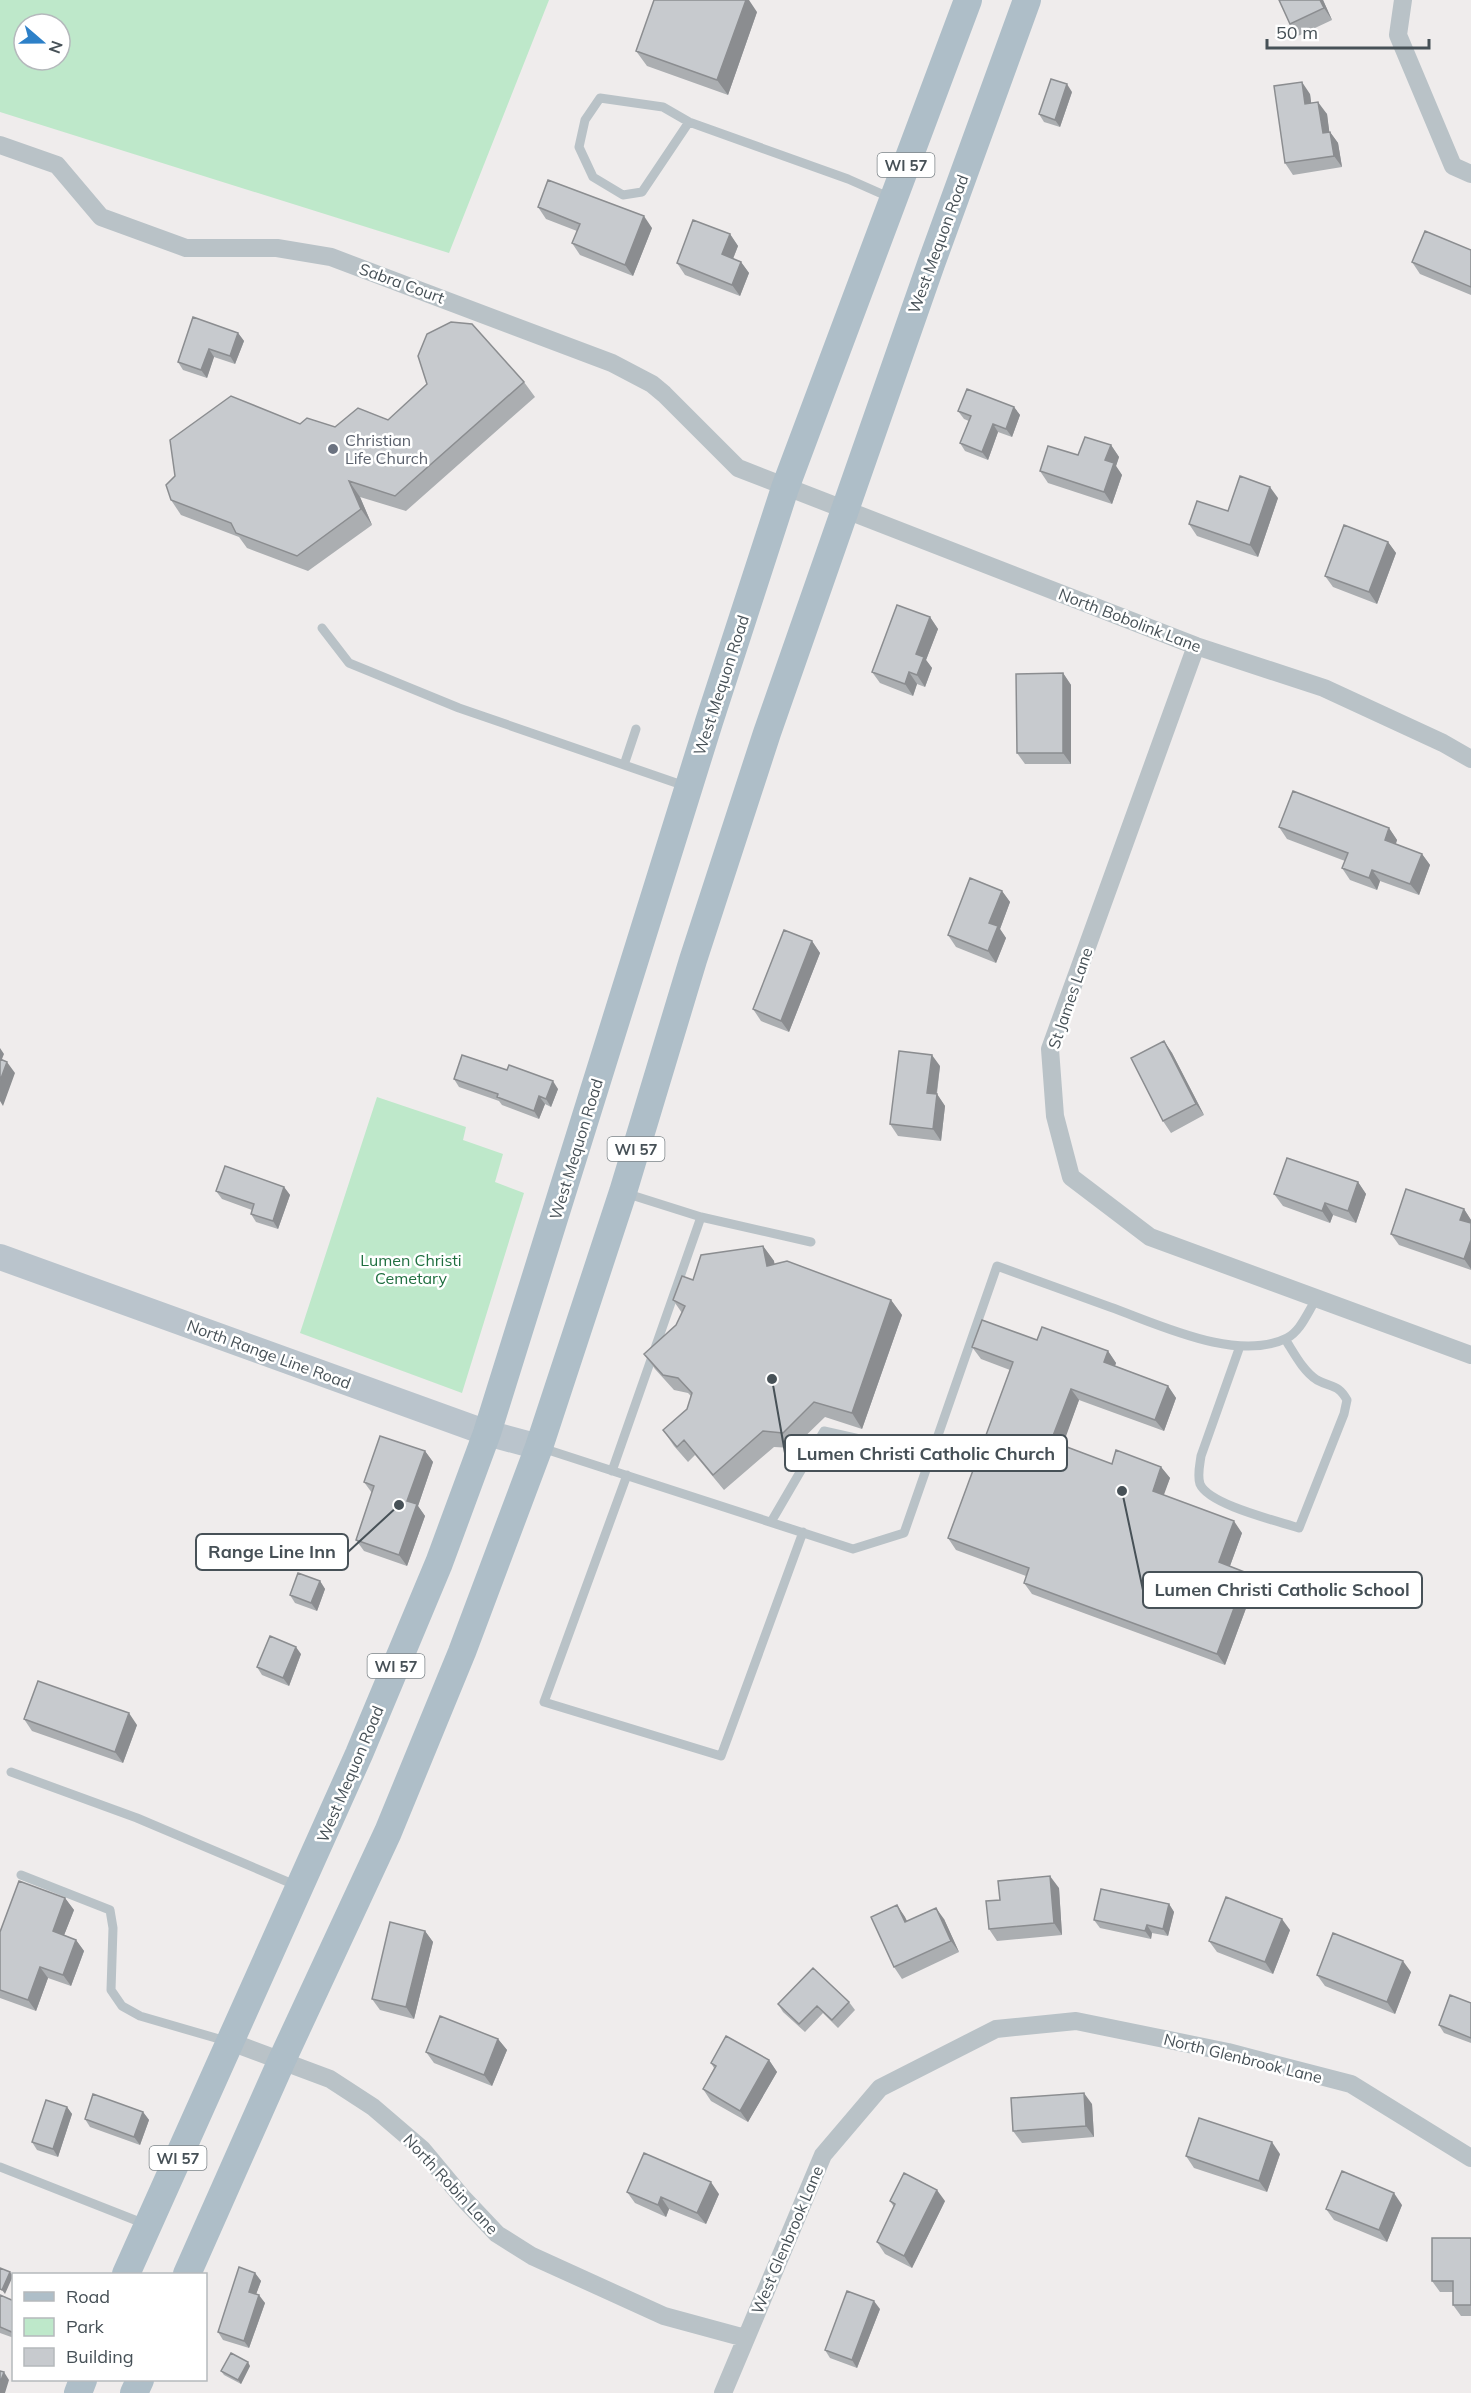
<svg xmlns="http://www.w3.org/2000/svg" width="1471" height="2393" font-family="Mulish,sans-serif">
	<rect width="100%" height="100%" fill="#efecec"/>
	<!-- green -->
	<path fill="#bee8ca" fill-rule="evenodd" d="M0,0H549L449,253L0,112ZM24,24H60V60H24Z
		M377,1097L466,1127L463,1140L503,1154L495,1182L524,1193L462,1393L300,1333Z"/>
	<g fill="none" stroke-linecap="round" stroke-linejoin="round">
		<!-- lane -->
		<path stroke="#b9c2c7" stroke-width="9" d="M689,122L642,192L623,195L593,177L579,147L585,120L600,98L663,107L689,122L848,179L891,198
			M322,628L349,663L459,708L685,786
			M624,765L636,729
			M625,1193L701,1217L811,1242
			M1240,1346L1201,1456C1200,1464 1197,1475 1200,1484C1209,1505 1278,1521 1299,1528L1344,1414L1347,1400C1338,1384 1332,1388 1317,1380C1303,1371 1294,1353 1285,1339
			M542,1448L853,1549L904,1533L997,1266C1035,1280 1072,1293 1110,1307C1158,1324 1237,1363 1287,1338C1301,1331 1308,1311 1317,1298
			M612,1471L701,1217
			M627,1475L544,1702L721,1756L803,1532
			M771,1522L824,1431L873,1442
			M11,1772L137,1818L295,1885
			M21,1875L110,1910L113,1928L111,1990L122,2006L140,2016L226,2041
			M0,2167L145,2224"/>
		<!-- street -->
		<path stroke="#b9c2c7" stroke-width="18" d="M1403,0L1398,35L1453,166L1471,174
			M0,145L57,165L101,217L186,248H277L331,257L612,363L652,384L664,394L738,468L1196,646L1324,688L1443,743L1471,759
			M1196,646L1050,1049L1055,1116L1071,1177L1150,1237L1471,1355
			M231,2042L330,2079L373,2107L422,2149L462,2197L497,2234L532,2256L664,2316L745,2338
			M723,2393L823,2155L880,2088L996,2029L1076,2021L1228,2052L1351,2084L1471,2158"/>
		<!-- secondary -->
		<path stroke="#bac4cc" stroke-width="26" d="M0,1257L487,1433L539,1447"/>
		<!-- primary -->
		<path stroke="#aebec8" stroke-width="28" d="M126,2274L359,1754L439,1563L487,1433L709,722L785,488L968,0
			M187,2274L282,2060L388,1832L462,1652L539,1447L623,1192L693,960L767,733L931,264L1027,0
			M78,2393L83,2380
			M134,2393L140,2380"/>
	</g>
	<!-- wall -->
	<path fill="#abaeb1" d="M1323,0L1332,20L1298,36L1290,24Z
		M757,12L728,95L647,66L636,51Z
		M1072,92L1060,127L1044,122L1039,114Z
		M1310,94L1311,103L1327,114L1329,132H1330L1338,143L1342,167L1293,175L1285,163Z
		M538,207L652,228L633,276L580,255L572,243L577,231L546,219Z
		M730,234L738,246L733,259L741,262L749,273L740,296L685,275L677,263Z
		M1471,250V295L1420,274L1412,262Z
		M238,333L244,341L235,364L214,357L207,378L183,370L178,362Z
		M524,382L535,397L406,511L360,497L372,525L308,571L247,548L239,537L181,515L171,500L300,424L335,427L388,420Z
		M1014,407L1020,415L1012,437L998,432L988,460L965,451L960,443L969,421L964,419L958,411Z
		M1111,445L1119,457L1116,466L1122,475L1112,504L1048,483L1040,471L1078,455Z
		M1278,498L1258,557L1197,536L1189,524L1228,511Z
		M1388,542L1396,553L1377,604L1333,587L1325,576Z
		M930,617L938,629L926,660L932,668L925,687L917,684L913,696L880,683L872,672Z
		M1063,673L1071,685V764H1025L1017,753Z
		M1279,827L1389,828L1397,840L1396,844L1422,854L1430,865L1419,895L1380,881L1377,890L1350,880L1342,868L1345,861L1287,839Z
		M1002,891L1010,902L1000,929L1006,938L996,963L956,947L948,935Z
		M812,941L820,953L789,1032L761,1021L753,1009Z
		M1164,1041L1172,1053L1204,1115L1171,1133L1163,1121Z
		M940,1066L937,1094L945,1106L941,1141L898,1136L890,1124Z
		M507,1070L558,1089L551,1107L545,1104L539,1119L502,1105L499,1101L459,1087L454,1079Z
		M1358,1182L1366,1194L1356,1223L1333,1215L1330,1223L1283,1206L1274,1194Z
		M284,1187L290,1195L278,1229L256,1222L251,1214L252,1210L222,1199L216,1191Z
		M1464,1209L1471,1220V1270L1399,1245L1391,1234Z
		M763,1246L774,1261V1264L891,1300L902,1315L862,1429L825,1417L793,1448L774,1447L724,1490L695,1455L688,1462L674,1446L663,1430L687,1409L691,1396L688,1393L674,1390L655,1369L644,1354L676,1325L682,1313L673,1300L693,1280Z
		M1037,1340L1108,1351L1116,1363L1115,1366L1168,1386L1176,1398L1164,1431L1079,1400L1062,1445L1112,1464L1161,1467L1170,1478L1163,1495L1242,1533L1230,1566L1255,1584L1225,1665L1032,1594L1024,1583L1026,1576L956,1550L948,1538L1010,1370L981,1359L972,1347Z
		M425,1451L433,1462L418,1506L425,1516L407,1566L364,1551L356,1540L372,1493L364,1482Z
		M320,1581L325,1589L317,1611L295,1603L290,1595Z
		M301,1654L289,1686L262,1675L257,1667Z
		M24,1719L137,1725L123,1763L32,1731Z
		M1059,1888L1062,1935L997,1941L989,1929L1000,1900Z
		M65,1898L74,1910L64,1935L76,1940L84,1951L71,1986L48,1978L36,2011L0,1998V1932Z
		M1169,1904L1174,1912L1168,1936L1152,1933L1151,1939L1100,1928L1094,1920Z
		M897,1905L907,1921L944,1919L959,1952L902,1979L894,1967Z
		M1290,1930L1273,1974L1217,1952L1209,1941Z
		M425,1931L433,1942L414,2019L380,2010L372,1999Z
		M1411,1972L1395,2014L1325,1986L1317,1975Z
		M849,2002L855,2010L838,2028L823,2013L805,2032L783,2012L778,2004Z
		M1471,2003V2043L1444,2033L1439,2025Z
		M498,2039L507,2050L492,2086L434,2063L426,2052Z
		M769,2060L777,2072L748,2122L711,2101L703,2089L714,2068L711,2063Z
		M1092,2104L1094,2137L1022,2143L1013,2131Z
		M67,2107L72,2114L58,2157L37,2150L32,2142Z
		M143,2112L149,2120L140,2145L90,2127L85,2119Z
		M1280,2154L1267,2192L1194,2168L1186,2156Z
		M627,2192L719,2194L706,2224L669,2209L666,2217L635,2203Z
		M890,2201H945L912,2268L885,2254L877,2242L894,2207Z
		M1402,2205L1387,2242L1334,2220L1326,2209Z
		M1471,2238V2316H1461L1453,2305V2292H1440L1432,2281Z
		M255,2273L261,2281L256,2294L265,2303L249,2348L223,2340L218,2332Z
		M0,2295L14,2301V2338L0,2333Z
		M880,2309L857,2368L830,2358L825,2350Z
		M250,2366L241,2384L224,2375L221,2371Z"/>
	<!-- shaded-wall -->
	<path fill="#8b8d90" d="M746,0H749L757,12L728,95L717,80Z
		M1320,0H1323L1332,20L1324,8Z
		M1302,82L1310,94L1313,116L1305,104Z
		M1067,84L1072,92L1060,127L1055,120Z
		M1318,102L1327,114L1331,144L1323,133Z
		M1330,132L1338,143L1342,167L1334,156Z
		M644,216L652,228L633,276L625,265Z
		M730,234L738,246L730,266L722,254Z
		M741,262L749,273L740,296L732,285Z
		M238,333L244,341L235,364L230,356Z
		M209,349L214,357L207,378L201,370Z
		M1014,407L1020,415L1012,437L1006,429Z
		M993,424L998,432L988,460L982,452Z
		M1111,445L1119,457L1116,466L1122,475L1112,504L1104,492L1105,460Z
		M349,481L360,497L372,525L361,509Z
		M1270,487L1278,498L1258,557L1250,545Z
		M1388,542L1396,553L1377,604L1369,592Z
		M930,617L938,629L926,660L932,668L925,687L917,675L916,654Z
		M909,672L917,684L913,696L905,684Z
		M1063,673L1071,685V764L1063,753Z
		M1389,828L1397,840L1393,851L1385,840Z
		M1422,854L1430,865L1419,895L1410,884Z
		M1372,870L1380,881L1377,890L1369,878Z
		M1002,891L1010,902L1000,929L1006,938L996,963L988,951L989,923Z
		M812,941L820,953L789,1032L781,1021Z
		M1164,1041L1172,1053L1204,1115L1196,1104Z
		M0,1048L4,1054L0,1064Z
		M932,1055L940,1066L935,1105L927,1093Z
		M7,1062L15,1073L3,1106L0,1101V1081Z
		M553,1081L558,1089L551,1107L546,1099Z
		M937,1094L945,1106L941,1141L933,1129Z
		M539,1096L545,1104L539,1119L534,1111Z
		M1358,1182L1366,1194L1356,1223L1348,1211Z
		M284,1187L290,1195L278,1229L273,1221Z
		M1325,1203L1333,1215L1330,1223L1322,1211Z
		M1464,1209L1471,1220V1224L1460,1220Z
		M1471,1240V1269L1464,1259Z
		M763,1246L774,1261L778,1281L767,1266Z
		M891,1300L902,1315L862,1429L852,1413Z
		M1108,1351L1116,1363L1112,1374L1104,1362Z
		M1168,1386L1176,1398L1164,1431L1155,1420Z
		M1071,1389L1079,1400L1060,1453L1051,1441Z
		M425,1451L433,1462L418,1506L425,1516L407,1566L399,1555L407,1501Z
		M1161,1467L1170,1478L1161,1503L1153,1491Z
		M1234,1521L1242,1533L1227,1574L1219,1562Z
		M1247,1573L1255,1584L1225,1665L1217,1654Z
		M320,1581L325,1589L317,1611L311,1603Z
		M296,1647L301,1654L289,1686L283,1678Z
		M129,1713L137,1725L123,1763L115,1752Z
		M1050,1876L1059,1888L1062,1935L1054,1923Z
		M65,1898L74,1910L61,1943L53,1931Z
		M1169,1904L1174,1912L1168,1936L1163,1929Z
		M897,1905L905,1917L913,1934L905,1922Z
		M936,1908L944,1919L959,1952L951,1941Z
		M1282,1919L1290,1930L1273,1974L1265,1962Z
		M1147,1925L1152,1933L1151,1939L1145,1931Z
		M425,1931L433,1942L414,2019L406,2007Z
		M76,1940L84,1951L71,1986L63,1975Z
		M1403,1961L1411,1972L1395,2014L1387,2002Z
		M40,1967L48,1978L36,2011L28,2000Z
		M498,2039L507,2050L492,2086L484,2075Z
		M769,2060L777,2072L748,2122L740,2111Z
		M1084,2093L1092,2104L1094,2137L1086,2126Z
		M67,2107L72,2114L58,2157L53,2149Z
		M143,2112L149,2120L140,2145L134,2137Z
		M1272,2142L1280,2154L1267,2192L1259,2181Z
		M711,2182L719,2194L706,2224L697,2213Z
		M937,2190L945,2201L912,2268L904,2256Z
		M1394,2193L1402,2205L1387,2242L1379,2230Z
		M661,2197L669,2209L666,2217L658,2205Z
		M10,2272L13,2276L5,2294L2,2290Z
		M255,2273L261,2281L254,2300L249,2292Z
		M259,2295L265,2303L249,2348L244,2341Z
		M874,2301L880,2309L857,2368L852,2360Z
		M248,2362L250,2366L241,2384L238,2380Z
		M4,2372L9,2380L5,2393H0V2383Z"/>
	<!-- building -->
	<path fill="#c7cace" stroke="#8b8d90" stroke-width="1.5" d="M654,0H746L717,80L636,51Z
		M1279,0H1320L1324,8L1290,24Z
		M1051,79L1067,84L1055,120L1039,114Z
		M1302,82L1305,104L1318,102L1323,133L1330,132L1334,156L1285,163L1274,86Z
		M548,180L644,216L625,265L572,243L580,224L538,207Z
		M693,220L730,234L722,254L741,262L732,285L677,263Z
		M1425,231L1471,250V287L1412,262Z
		M193,317L238,333L230,356L209,349L201,370L178,362Z
		M451,322L472,324L524,382L395,496L349,481L361,509L297,556L236,533L231,523L171,500L166,485L175,476L170,440L231,396L300,424L307,418L335,427L358,408L388,420L427,384L418,356L427,334Z
		M967,389L1014,407L1006,429L993,424L982,452L960,443L971,416L958,411Z
		M1085,437L1111,445L1105,460L1114,463L1104,492L1040,471L1048,446L1078,455Z
		M1240,476L1270,487L1250,545L1189,524L1197,501L1228,511Z
		M1344,525L1388,542L1369,592L1325,576Z
		M897,605L930,617L916,654L924,657L917,675L909,672L905,684L872,672Z
		M1063,673V753H1017L1016,674Z
		M1293,791L1389,828L1385,840L1422,854L1410,884L1372,870L1369,878L1342,868L1348,853L1279,827Z
		M970,878L1002,891L989,923L998,926L988,951L948,935Z
		M784,930L812,941L781,1021L753,1009Z
		M1164,1041L1196,1104L1163,1121L1131,1058Z
		M899,1051L932,1055L927,1093L937,1094L933,1129L890,1124Z
		M462,1055L507,1070L509,1065L553,1081L546,1099L539,1096L534,1111L497,1097L498,1094L454,1079Z
		M0,1059L7,1062L0,1081Z
		M1287,1158L1358,1182L1348,1211L1325,1203L1322,1211L1274,1194Z
		M225,1166L284,1187L273,1221L251,1214L254,1204L216,1191Z
		M1406,1189L1464,1209L1460,1220L1471,1223V1240L1464,1259L1391,1234Z
		M763,1246L767,1266L787,1261L891,1300L852,1413L814,1402L783,1433L763,1431L713,1475L684,1440L677,1447L663,1430L687,1409L692,1393L678,1378L663,1375L644,1354L676,1325L685,1306L673,1300L682,1276L693,1280L701,1255Z
		M982,1320L1037,1340L1042,1327L1108,1351L1104,1362L1168,1386L1155,1420L1071,1389L1051,1441L1112,1464L1116,1450L1161,1467L1153,1491L1234,1521L1219,1562L1247,1573L1217,1654L1024,1583L1029,1568L948,1538L1013,1362L972,1347Z
		M380,1436L425,1451L407,1501L417,1504L399,1555L356,1540L374,1486L364,1482Z
		M298,1573L320,1581L311,1603L290,1595Z
		M270,1636L296,1647L283,1678L257,1667Z
		M38,1681L129,1713L115,1752L24,1719Z
		M1050,1876L1054,1923L989,1929L986,1901L1000,1900L998,1881Z
		M19,1881L65,1898L53,1931L76,1940L63,1975L40,1967L28,2000L0,1990V1932Z
		M1101,1889L1169,1904L1163,1929L1147,1925L1145,1931L1094,1920Z
		M1226,1897L1282,1919L1265,1962L1209,1941Z
		M897,1905L905,1922L936,1908L951,1941L894,1967L871,1917Z
		M390,1922L425,1931L406,2007L372,1999Z
		M1333,1933L1403,1961L1387,2002L1317,1975Z
		M813,1968L849,2002L832,2020L817,2006L799,2024L778,2004Z
		M1450,1995L1471,2003V2038L1439,2025Z
		M440,2016L498,2039L484,2075L426,2052Z
		M726,2036L769,2060L740,2111L703,2089L716,2066L711,2063Z
		M1084,2093L1086,2126L1013,2131L1011,2098Z
		M93,2094L143,2112L134,2137L85,2119Z
		M46,2100L67,2107L53,2149L32,2142Z
		M1199,2118L1272,2142L1259,2181L1186,2156Z
		M644,2153L711,2182L697,2213L661,2197L658,2205L627,2192Z
		M1342,2171L1394,2193L1379,2230L1326,2209Z
		M904,2173L937,2190L904,2256L877,2242L895,2204L890,2201Z
		M1432,2238H1471V2305H1453V2281H1432Z
		M239,2267L255,2273L249,2292L259,2295L244,2341L218,2332Z
		M0,2268L10,2272L2,2290L0,2289Z
		M847,2291L874,2301L852,2360L825,2350Z
		M0,2295L14,2301V2333L0,2327Z
		M231,2353L248,2362L238,2380L221,2371Z
		M0,2371L4,2372L0,2383Z"/>
	<!-- markers -->
	<circle fill="#6b7280" stroke="#fff" stroke-width="2" cx="333" cy="449" r="6"/>
	<g text-anchor="middle" dominant-baseline="central" stroke-width="5" stroke-linejoin="round" paint-order="stroke">
		<!-- shield labels -->
		<g fill="#fff" stroke="#7e8589" stroke-width="1.5">
			<rect x="877.5" y="153" width="57" height="24" rx="4.5"/>
			<rect x="607.5" y="1137" width="57" height="24" rx="4.5"/>
			<rect x="367.5" y="1654" width="57" height="24" rx="4.5"/>
			<rect x="149.5" y="2146" width="57" height="24" rx="4.5"/>
		</g>
		<g font-size="15" font-weight="bold" fill="#475157">
			<text x="906" y="165">WI 57</text>
			<text x="636" y="1149">WI 57</text>
			<text x="396" y="1666">WI 57</text>
			<text x="178" y="2158">WI 57</text>
		</g>
		<!-- street labels -->
		<g font-size="16" fill="#475157" stroke="#fff">
			<text transform="translate(938 244) rotate(-70)">West Mequon Road</text>
			<text transform="translate(402 283) rotate(20)">Sabra Court</text>
			<text transform="translate(1130 620) rotate(21)">North Bobolink Lane</text>
			<text transform="translate(721 685) rotate(-72)">West Mequon Road</text>
			<text transform="translate(1070 998) rotate(-71)">St James Lane</text>
			<text transform="translate(576 1149) rotate(-73)">West Mequon Road</text>
			<text transform="translate(269 1354) rotate(20)">North Range Line Road</text>
			<text transform="translate(350 1774) rotate(-67)">West Mequon Road</text>
			<text transform="translate(1243 2058) rotate(14)">North Glenbrook Lane</text>
			<text transform="translate(451 2184) rotate(47)">North Robin Lane</text>
			<text transform="translate(787 2240) rotate(-67)">West Glenbrook Lane</text>
		</g>
		<!-- worship labels -->
		<g font-size="16" fill="#5b616d" stroke="#fff" text-anchor="start">
			<text x="345" y="440">Christian<tspan x="345" dy="18">Life Church</tspan></text>
		</g>
		<!-- park labels -->
		<g font-size="16" fill="#206f40" stroke="#fff">
			<text x="411" y="1260">Lumen Christi<tspan x="411" dy="18">Cemetary</tspan></text>
		</g>
	</g>
	<!-- callouts -->
	<path fill="none" stroke="#475157" stroke-width="2" d="M772 1379L785 1453M399 1505L348 1552M1122 1491L1143 1590"/>
	<g fill="#475157" stroke="#fff" stroke-width="2">
		<circle cx="772" cy="1379" r="6"/>
		<circle cx="399" cy="1505" r="6"/>
		<circle cx="1122" cy="1491" r="6"/>
	</g>
	<g fill="#fff" stroke="#475157" stroke-width="2">
		<rect x="785" y="1435" width="282" height="36" rx="6"/>
		<rect x="196" y="1534" width="152" height="36" rx="6"/>
		<rect x="1143" y="1572" width="279" height="36" rx="6"/>
	</g>
	<g font-size="18" text-anchor="middle" font-weight="bold" fill="#475157">
		<text x="926" y="1460">Lumen Christi Catholic Church</text>
		<text x="272" y="1558">Range Line Inn</text>
		<text x="1282" y="1596">Lumen Christi Catholic School</text>
	</g>
	<!-- legend -->
	<rect x="12" y="2273" width="195" height="108" fill="#ffffff" stroke="#b5b9bc" stroke-width="1.5"/>
	<rect x="24" y="2292" width="30" height="9" fill="#aebec8" stroke="#b5b9bc" stroke-width="1.5"/>
	<text x="66" y="2303" font-size="18" fill="#475157">Road</text>
	<rect x="24" y="2318" width="30" height="18" fill="#bee8ca" stroke="#b5b9bc" stroke-width="1.5"/>
	<text x="66" y="2333" font-size="18" fill="#475157">Park</text>
	<rect x="24" y="2348" width="30" height="18" fill="#c7cace" stroke="#b5b9bc" stroke-width="1.5"/>
	<text x="66" y="2363" font-size="18" fill="#475157">Building</text>
	<!-- north arrow -->
	<g transform="translate(42 42) rotate(110)"><circle r="28" fill="#ffffff" stroke="#b5b9bc" stroke-width="1.5"/>
	<path d="M0-4.5L10 22L0 15L-10 22Z" fill="#2d80c8"/>
	<text y="-9" font-size="16" font-weight="bold" text-anchor="middle" fill="#475157">N</text>
	</g>
	<!-- scale -->
	<path d="M1267 39v9h162v-9" fill="none" stroke="#475157" stroke-width="3"/>
	<text x="1276" y="39" font-size="18" fill="#475157" stroke="#ffffff" stroke-width="4.5" paint-order="stroke">50 m</text>
</svg>
